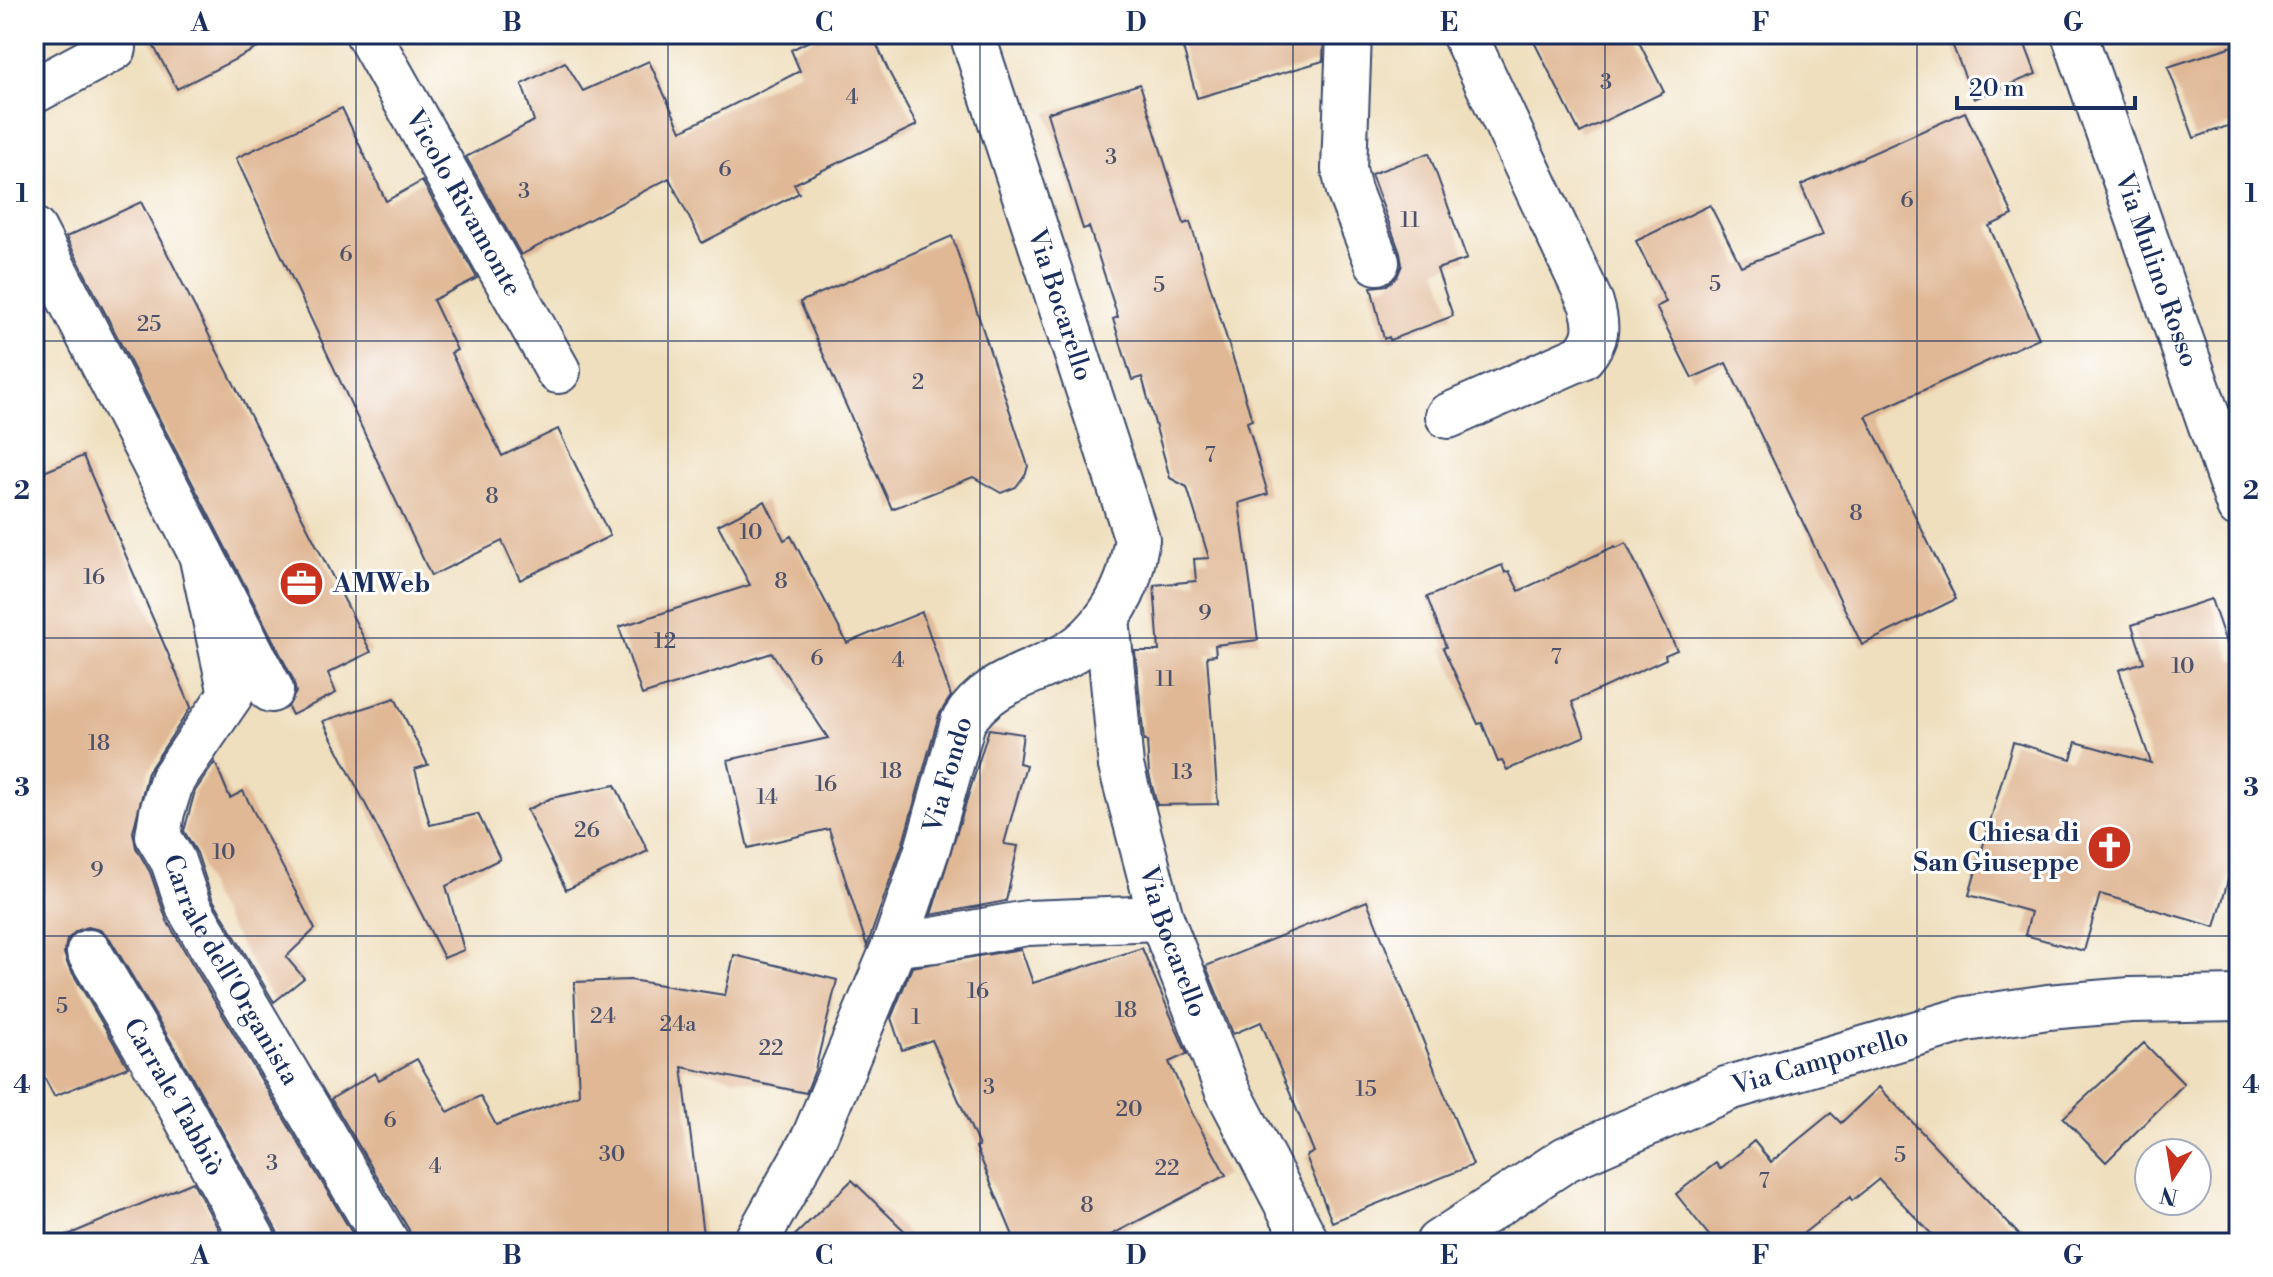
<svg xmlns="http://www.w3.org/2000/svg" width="2273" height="1277" font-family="'Libre Bodoni',serif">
	<rect width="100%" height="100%" fill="#fff"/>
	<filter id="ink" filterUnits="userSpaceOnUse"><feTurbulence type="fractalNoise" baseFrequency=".0125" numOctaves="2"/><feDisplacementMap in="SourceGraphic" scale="16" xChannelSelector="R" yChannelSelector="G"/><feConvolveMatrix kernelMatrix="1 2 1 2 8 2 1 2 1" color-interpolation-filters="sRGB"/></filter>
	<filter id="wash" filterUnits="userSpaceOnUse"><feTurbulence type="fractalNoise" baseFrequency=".006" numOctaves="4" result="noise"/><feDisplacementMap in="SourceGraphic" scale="32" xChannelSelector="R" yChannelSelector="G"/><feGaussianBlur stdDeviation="1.8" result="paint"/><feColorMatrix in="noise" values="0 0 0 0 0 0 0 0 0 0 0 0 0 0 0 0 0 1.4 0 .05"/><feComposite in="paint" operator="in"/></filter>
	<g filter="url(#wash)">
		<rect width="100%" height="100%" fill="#efdfbe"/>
		<g id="blocks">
			<!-- building -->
			<path fill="#e0b895" d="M147,34H285L177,89Z
				M823,34H872L889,72L917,125L794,184L799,193L702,243L669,178L521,255L466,157L534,121L522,84L565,62L583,91L649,61L681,131L800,71L791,50Z
				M1179,34H1324L1323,61L1197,98Z
				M1530,34H1635L1664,92L1580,133Z
				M1948,34H2021L2036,74L1974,99Z
				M2239,44V122L2194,138L2168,67Z
				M1140,84L1184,224L1190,222L1239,377L1252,420L1247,422L1268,494L1239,503L1258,640L1215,645L1216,655L1207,656L1218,804L1157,805L1149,774L1147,741H1144L1135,651H1159L1154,585L1196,581L1194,559L1209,558L1187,487L1170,478L1142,377L1132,380L1113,319L1118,317L1089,227L1083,229L1047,113Z
				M342,108L386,201L422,181L477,278L433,300L457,350L451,353L502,456L558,429L610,536L520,580L502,541L431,576L236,158Z
				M1965,112L2013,215L1989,226L2039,338L1866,416L1956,599L1862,645L1726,363L1692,378L1656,307L1666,302L1636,241L1710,205L1741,266L1823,235L1801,185Z
				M1429,153L1467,259L1437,269L1453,316L1390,340L1389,337L1384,339L1371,287L1387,285L1397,277L1402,265L1400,253L1371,174Z
				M141,202L371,652L328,673L336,693L292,715L288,707L296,692L293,679L66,237Z
				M952,236L1028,466L1026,473L1016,487L1001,493L973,477L892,509L800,302Z
				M83,456L191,707L148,772L133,832L136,848L150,872L167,921L358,1243H280L277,1231L192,1077L110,939L100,930L88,927L76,931L67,940L64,953L68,965L128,1067L54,1096L34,1058V476Z
				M765,501L784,540L791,536L847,643L922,612L951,696L939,715L903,843L867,946L829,829L748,848L728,760L828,738L772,653L642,695L619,627L750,585L718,525Z
				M1626,543L1677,650L1665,655L1666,659L1572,702L1585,736L1507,770L1502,761L1498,762L1482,723L1478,724L1443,648L1446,647L1427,597L1502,565L1505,573L1509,571L1519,591L1615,546L1616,548Z
				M2211,599L2232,660L2239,661V841L2215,927L2100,894L2084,951L2025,935L2031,912L1969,895L2013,742L2071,759L2076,742L2151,763L2119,670L2144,662L2132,625Z
				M395,698L428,765L415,769L430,825L478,814L500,859L446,886L464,950L444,958L323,721Z
				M989,729L1023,734L1019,763L1026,765L1004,844L1018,846L1006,901L931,915Z
				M215,762L230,798L243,791L315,929L286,957L304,978L274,1002L212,898L197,853L184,831L195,791Z
				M615,785L648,851L566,890L527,810L551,798Z
				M1367,901L1473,1165L1332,1222L1306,1156L1314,1152L1261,1022L1233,1034L1206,966Z
				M1142,948L1187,1054L1169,1062L1193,1115L1226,1175L1096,1243H1016L976,1147L979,1146L932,1040L902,1050L891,1018L912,967L1021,949L1033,983Z
				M734,955L837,980L815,1070L806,1093L682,1067L704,1243H412L409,1230L331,1099L375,1073L379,1080L417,1059L448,1112L480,1096L496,1125L579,1095L574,982L630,980L725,995Z
				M2144,1043L2184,1084L2106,1162L2063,1118Z
				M1879,1087L2027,1243H1940L1879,1179L1852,1201L1850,1197L1791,1243H1715L1676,1194L1716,1163L1720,1169L1754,1141L1771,1162L1831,1113L1841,1123Z
				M852,1180L917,1243H787Z
				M193,1182L226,1243H49Z"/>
		</g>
	</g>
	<g filter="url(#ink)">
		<use href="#blocks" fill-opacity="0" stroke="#3b496c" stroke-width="2"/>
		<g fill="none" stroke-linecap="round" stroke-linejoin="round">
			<defs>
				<g id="minor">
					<path id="s1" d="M368,34L558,371"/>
					<path d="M1349,34L1344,169L1349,191L1377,262"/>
					<path id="s2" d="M2074,34L2239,506"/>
					<path d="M34,91L114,48L108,34"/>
					<path d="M34,230L271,690"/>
					<path d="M1448,416L1582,357C1598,339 1598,326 1591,303L1464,34"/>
					<path id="s3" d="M201,554L231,694L172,780L162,812L158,836L173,861L189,908L387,1243"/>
					<path id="s4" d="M1107,618L1121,766L1161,918L1227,1089L1307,1243"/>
					<path d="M895,944L934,940L1027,923L1161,918"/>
					<path id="s5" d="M89,952L171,1090L255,1243"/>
					<path id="s6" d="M755,1243L814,1138L895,944L927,850L963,722C985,685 1023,677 1059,659C1090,645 1115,613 1127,581C1132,568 1134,553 1137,539L972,34"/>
					<path id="s7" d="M1438,1243L1566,1159L1729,1088L1966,1019L2048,1007L2131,1000L2239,998"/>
				</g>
			</defs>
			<!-- minor casing -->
			<use href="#minor" stroke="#3b496c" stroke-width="48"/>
			<!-- minor -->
			<use href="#minor" stroke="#fff" stroke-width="44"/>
		</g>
	</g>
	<!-- grid -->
	<path fill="none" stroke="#1b2f5e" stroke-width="2" stroke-opacity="0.55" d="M356,34V1243M668,34V1243M980,34V1243M1293,34V1243M1605,34V1243M1917,34V1243M34,341H2239M34,638H2239M34,936H2239"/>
	<!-- icons -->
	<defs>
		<symbol id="office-disc" viewBox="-11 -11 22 22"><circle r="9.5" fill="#c8321e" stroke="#fff"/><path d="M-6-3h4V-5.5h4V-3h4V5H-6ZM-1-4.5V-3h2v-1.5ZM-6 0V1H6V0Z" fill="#fff"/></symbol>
		<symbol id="church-disc" viewBox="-11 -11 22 22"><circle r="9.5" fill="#c8321e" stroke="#fff"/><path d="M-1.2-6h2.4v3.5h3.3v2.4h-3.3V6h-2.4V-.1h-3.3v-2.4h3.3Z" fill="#fff"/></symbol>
	</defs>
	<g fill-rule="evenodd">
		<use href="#office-disc" x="276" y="558" width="51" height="51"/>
		<use href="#church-disc" x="2084" y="822" width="51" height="51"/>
	</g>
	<g text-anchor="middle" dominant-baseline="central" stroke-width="6" stroke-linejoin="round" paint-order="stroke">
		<!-- number labels -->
		<g font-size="22" fill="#4c516c">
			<text x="1606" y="82">3</text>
			<text x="852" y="97">4</text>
			<text x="1111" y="157">3</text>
			<text x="725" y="169">6</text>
			<text x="524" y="191">3</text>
			<text x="1907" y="200">6</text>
			<text x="1410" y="220">11</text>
			<text x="346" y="254">6</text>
			<text x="1715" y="284">5</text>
			<text x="1159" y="285">5</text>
			<text x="149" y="324">25</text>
			<text x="918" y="382">2</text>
			<text x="1210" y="455">7</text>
			<text x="492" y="496">8</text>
			<text x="1856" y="513">8</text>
			<text x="751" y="532">10</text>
			<text x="94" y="577">16</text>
			<text x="781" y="581">8</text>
			<text x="1205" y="613">9</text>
			<text x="665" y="641">12</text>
			<text x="1556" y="657">7</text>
			<text x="817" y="658">6</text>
			<text x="898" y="660">4</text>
			<text x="2183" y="666">10</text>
			<text x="1165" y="679">11</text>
			<text x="99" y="743">18</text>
			<text x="891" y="771">18</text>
			<text x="1182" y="772">13</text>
			<text x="826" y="784">16</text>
			<text x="767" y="797">14</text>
			<text x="587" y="830">26</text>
			<text x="224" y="852">10</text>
			<text x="97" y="870">9</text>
			<text x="978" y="991">16</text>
			<text x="62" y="1006">5</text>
			<text x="1126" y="1010">18</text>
			<text x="603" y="1016">24</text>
			<text x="916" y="1017">1</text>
			<text x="678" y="1024">24a</text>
			<text x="771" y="1048">22</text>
			<text x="989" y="1087">3</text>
			<text x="1366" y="1089">15</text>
			<text x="1129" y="1109">20</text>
			<text x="390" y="1120">6</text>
			<text x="612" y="1154">30</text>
			<text x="1900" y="1155">5</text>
			<text x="272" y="1163">3</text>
			<text x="435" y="1166">4</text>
			<text x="1167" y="1168">22</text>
			<text x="1764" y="1181">7</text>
			<text x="1087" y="1205">8</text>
		</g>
		<!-- street labels -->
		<g font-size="26" fill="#1b2f5e" stroke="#fff">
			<text stroke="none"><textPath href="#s1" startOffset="194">Vicolo Rivamonte</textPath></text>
			<text stroke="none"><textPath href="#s2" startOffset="250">Via Mulino Rosso</textPath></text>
			<text transform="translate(1060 305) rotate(72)">Via Bocarello</text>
			<text stroke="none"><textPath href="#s6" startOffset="508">Via Fondo</textPath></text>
			<text stroke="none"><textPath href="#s4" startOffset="332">Via Bocarello</textPath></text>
			<text stroke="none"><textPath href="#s3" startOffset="458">Carrale dell'Organista</textPath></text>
			<text stroke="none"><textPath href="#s7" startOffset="426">Via Camporello</textPath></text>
			<text stroke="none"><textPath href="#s5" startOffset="168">Carrale Tabbiò</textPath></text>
		</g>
		<!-- poi labels -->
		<g font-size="26" font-weight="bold" fill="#1b2f5e" stroke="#fff" text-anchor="start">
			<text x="333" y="584">AMWeb</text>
			<text x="2079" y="833" text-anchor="end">Chiesa di<tspan x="2079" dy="30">San Giuseppe</tspan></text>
		</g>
	</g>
	<!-- margin -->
	<rect width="2273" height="1277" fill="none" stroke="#fff" stroke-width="88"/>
	<!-- north arrow -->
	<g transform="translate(2173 1177) rotate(192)"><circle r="38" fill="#ffffff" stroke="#a4acbf" stroke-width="2"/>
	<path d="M0-6L14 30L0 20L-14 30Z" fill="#c8321e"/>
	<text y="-12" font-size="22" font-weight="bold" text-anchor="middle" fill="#1b2f5e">N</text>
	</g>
	<!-- scale -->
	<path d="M1957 96v12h178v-12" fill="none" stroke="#1b2f5e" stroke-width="4"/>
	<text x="1969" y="96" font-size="24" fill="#1b2f5e" stroke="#ffffff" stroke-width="6" paint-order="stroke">20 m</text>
	<rect x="44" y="44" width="2185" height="1189" fill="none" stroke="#1b2f5e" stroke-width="3"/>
	<g font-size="26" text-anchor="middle" font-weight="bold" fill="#1b2f5e">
		<text x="200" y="31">A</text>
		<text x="512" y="31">B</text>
		<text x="824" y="31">C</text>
		<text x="1136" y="31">D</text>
		<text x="1449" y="31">E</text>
		<text x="1761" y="31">F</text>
		<text x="2073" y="31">G</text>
		<text x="22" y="202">1</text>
		<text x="2251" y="202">1</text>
		<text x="22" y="499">2</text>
		<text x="2251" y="499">2</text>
		<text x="22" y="796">3</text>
		<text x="2251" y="796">3</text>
		<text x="22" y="1093">4</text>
		<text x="2251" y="1093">4</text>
		<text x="200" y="1264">A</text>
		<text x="512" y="1264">B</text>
		<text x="824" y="1264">C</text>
		<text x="1136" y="1264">D</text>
		<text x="1449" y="1264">E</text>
		<text x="1761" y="1264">F</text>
		<text x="2073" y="1264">G</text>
	</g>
</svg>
